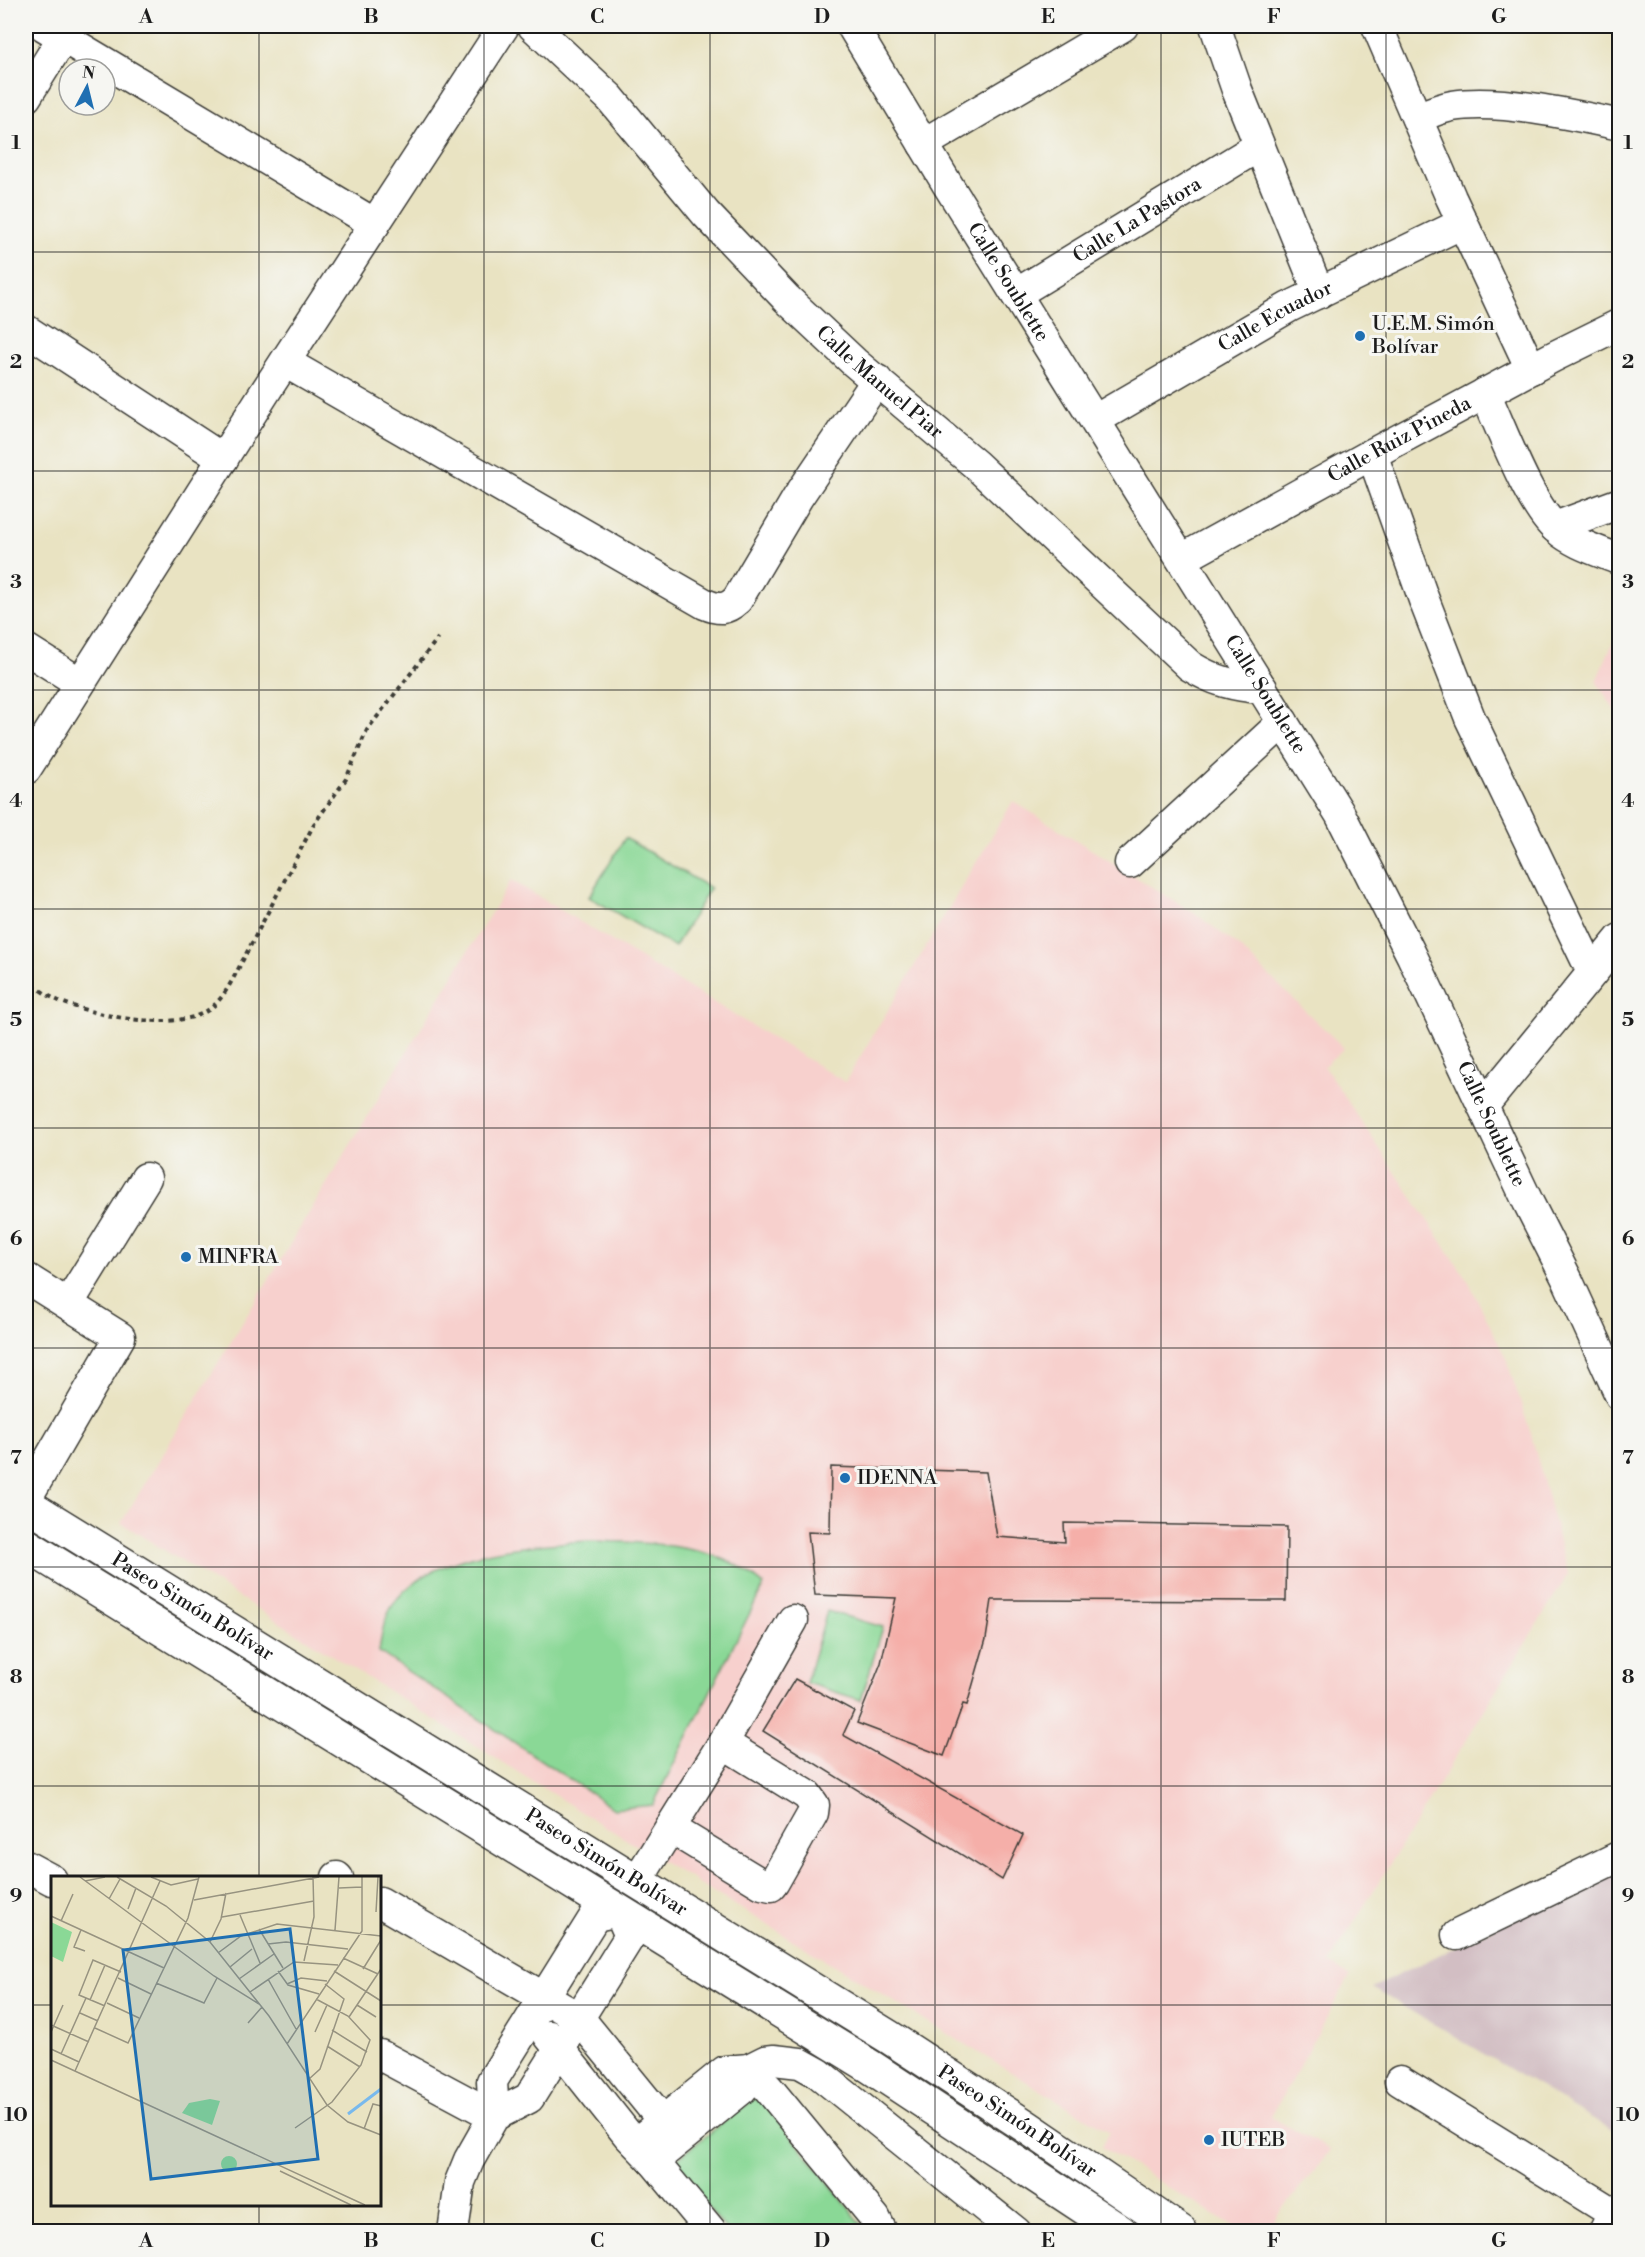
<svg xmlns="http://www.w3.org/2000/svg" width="1645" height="2257" font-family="'Libre Bodoni',serif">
	<rect width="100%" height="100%" fill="#f6f6f2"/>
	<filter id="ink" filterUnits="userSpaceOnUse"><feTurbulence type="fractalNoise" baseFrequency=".0167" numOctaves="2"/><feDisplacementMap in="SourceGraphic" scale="12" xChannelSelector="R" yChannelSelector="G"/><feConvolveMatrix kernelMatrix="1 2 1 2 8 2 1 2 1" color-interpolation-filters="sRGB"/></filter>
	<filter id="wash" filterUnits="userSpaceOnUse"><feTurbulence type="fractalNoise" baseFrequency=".008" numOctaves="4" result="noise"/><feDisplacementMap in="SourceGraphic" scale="24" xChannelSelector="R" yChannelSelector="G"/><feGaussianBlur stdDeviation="1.35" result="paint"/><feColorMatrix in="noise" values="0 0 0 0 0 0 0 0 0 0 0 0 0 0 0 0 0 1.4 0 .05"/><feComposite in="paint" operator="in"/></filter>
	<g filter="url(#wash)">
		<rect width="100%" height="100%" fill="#e9e3c2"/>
		<!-- built -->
		<path fill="#f7d0cd" d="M1619,629V717L1596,681Z
			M1013,801L1197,915L1236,944L1344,1048L1324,1066L1469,1282L1507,1361L1531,1434L1568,1574L1329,1963L1350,1976L1271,2117L1330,2150L1275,2220L1272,2231L1242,2232L1102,2147L1110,2132L594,1820L121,1523L511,880L845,1082Z"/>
		<!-- industrial -->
		<path fill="#d2bec3" d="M1619,1866V2134L1372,1988Z"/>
		<!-- green -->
		<path fill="#8ad896" stroke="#537a59" stroke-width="1.5" d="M625,838L710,888L675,947L589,897Z
			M588,1541C635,1542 697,1543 738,1566C748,1571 756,1579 764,1585L653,1805L614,1809L379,1652C381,1637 383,1622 391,1608C424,1551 530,1545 588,1541Z
			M827,1611L883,1627L861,1700L806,1683Z
			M755,2098H761L867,2231H727L679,2171L678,2158Z"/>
		<g id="blocks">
			<!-- building -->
			<path fill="#f5afa9" d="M831,1467L986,1472L997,1537L1065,1542L1064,1523L1287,1527L1286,1601L992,1600L986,1639L967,1705L963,1704L944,1756L857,1723L881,1663L896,1598L815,1595L808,1532L830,1533Z
				M795,1679L854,1711L843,1735L1023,1835L1002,1880L763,1731Z"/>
		</g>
	</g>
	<g filter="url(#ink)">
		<use href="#blocks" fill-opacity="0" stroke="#3b3a35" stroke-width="1.5"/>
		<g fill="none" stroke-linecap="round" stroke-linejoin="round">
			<defs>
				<g id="minor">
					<path d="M44,26L375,224"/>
					<path id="s1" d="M533,26L610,98L706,214L787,299L854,362L975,464L1190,666C1214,681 1234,686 1262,688"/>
					<path id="s2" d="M852,26L949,187L1340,814L1412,956L1528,1202L1567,1279L1620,1395"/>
					<path d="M1215,26L1237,90L1319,293"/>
					<path d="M1377,26L1451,198L1531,369"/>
					<path d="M26,97L70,26"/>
					<path d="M1417,118C1429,113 1440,108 1452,106C1498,98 1574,115 1620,125"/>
					<path d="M923,144L1123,26"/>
					<path id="s3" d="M1016,294L1259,146"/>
					<path d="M26,330L223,459"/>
					<path d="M285,362L705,604C719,610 726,610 737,600L798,497L877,380"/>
					<path d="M1485,393C1501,427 1530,507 1557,529C1574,544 1599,551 1620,560"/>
					<path id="s4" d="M1095,420L1289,307L1463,223"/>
					<path d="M1372,454L1424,600L1470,718L1592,972"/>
					<path d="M1555,527L1620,503"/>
					<path id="s5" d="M1182,559L1372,454L1553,357L1620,324"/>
					<path d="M26,649L80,683"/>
					<path d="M26,769L267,389L504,26"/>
					<path d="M1130,863L1283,722"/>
					<path d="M1483,1106L1620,939"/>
					<path d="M26,1278L120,1337L26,1499"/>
					<path d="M68,1304L146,1178"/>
					<path d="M670,1828L762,1884L771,1886L774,1882L813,1813L814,1805L807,1795L723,1743"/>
					<path d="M26,1866L52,1880"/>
					<path d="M337,1877L338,1878"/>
					<path d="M637,1881L723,1743L793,1620"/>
					<path d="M380,1902L579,2018L663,2121"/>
					<path d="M1457,1935L1620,1856"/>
					<path d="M549,2036L627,2134L653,2161L712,2232"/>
					<path d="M380,2055L494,2116"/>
					<path d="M749,2069L768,2088L875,2218L882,2232"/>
					<path d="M1400,2081L1613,2213L1604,2232"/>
					<path d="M636,2143L725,2071L749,2069L765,2061L774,2060L800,2063L818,2073L1016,2232"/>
					<path d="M653,2161L743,2088L749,2069"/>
					<path d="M453,2232L460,2182L469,2160L494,2116L492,2081L595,1916L619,1911L630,1936L529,2098L494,2116"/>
				</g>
				<g id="major">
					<path id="s6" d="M26,1504L889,2037L1027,2127L1181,2232"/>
					<path d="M26,1545L871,2067L1121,2232"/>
				</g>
			</defs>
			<!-- minor casing -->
			<use href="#minor" stroke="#3b3a35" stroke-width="33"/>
			<!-- major casing -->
			<use href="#major" stroke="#3b3a35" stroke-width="36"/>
			<!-- path -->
			<path stroke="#3b3a35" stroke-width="4" stroke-dasharray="4.5 4.5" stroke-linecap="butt" d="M26,980C36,987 46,995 57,1000C91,1015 168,1031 203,1013C217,1006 225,993 233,979L314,824L346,779L367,730L438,638"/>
			<!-- minor -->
			<use href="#minor" stroke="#fff" stroke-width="30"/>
			<!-- major -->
			<use href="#major" stroke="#fff" stroke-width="33"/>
		</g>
	</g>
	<!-- grid -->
	<path fill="none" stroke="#1c1c1c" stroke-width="1.5" stroke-opacity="0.55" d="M259,26V1878M484,26V2232M710,26V2232M935,26V2232M1161,26V2232M1386,26V2232M26,252H1620M26,471H1620M26,690H1620M26,909H1620M26,1128H1620M26,1348H1620M26,1567H1620M26,1786H1620M26,2005H52M380,2005H1620M259,2204V2232"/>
	<!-- markers -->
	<g fill="#1f6fb2" stroke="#f6f6f2" stroke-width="2">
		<circle cx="1360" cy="336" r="6"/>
		<circle cx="186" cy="1257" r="6"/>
		<circle cx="845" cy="1478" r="6"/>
		<circle cx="1209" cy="2140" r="6"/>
	</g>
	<g text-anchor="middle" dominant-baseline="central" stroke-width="6" stroke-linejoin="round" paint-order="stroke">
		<!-- street labels -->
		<g font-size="20" fill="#1c1c1c" stroke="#f6f6f2">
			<text stroke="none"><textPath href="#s3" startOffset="142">Calle La Pastora</textPath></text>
			<text stroke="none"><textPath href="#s2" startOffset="300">Calle Soublette</textPath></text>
			<text stroke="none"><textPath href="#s4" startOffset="208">Calle Ecuador</textPath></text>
			<text stroke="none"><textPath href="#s1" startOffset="498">Calle Manuel Piar</textPath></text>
			<text stroke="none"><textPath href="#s5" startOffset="248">Calle Ruiz Pineda</textPath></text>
			<text stroke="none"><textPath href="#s2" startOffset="786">Calle Soublette</textPath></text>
			<text stroke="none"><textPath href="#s2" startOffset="1272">Calle Soublette</textPath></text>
			<text stroke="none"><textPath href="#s6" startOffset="196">Paseo Simón Bolívar</textPath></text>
			<text stroke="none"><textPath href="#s6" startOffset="682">Paseo Simón Bolívar</textPath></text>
			<text stroke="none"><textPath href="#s6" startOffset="1168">Paseo Simón Bolívar</textPath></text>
		</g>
		<!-- poi labels -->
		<g font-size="20" fill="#1c1c1c" stroke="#f6f6f2" text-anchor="start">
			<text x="1372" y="324">U.E.M. Simón<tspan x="1372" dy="23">Bolívar</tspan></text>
			<text x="198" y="1257">MINFRA</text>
			<text x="857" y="1478">IDENNA</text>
			<text x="1221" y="2140">IUTEB</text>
		</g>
	</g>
	<!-- overview -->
	<g transform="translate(51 1876)">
		<rect width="330" height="330" fill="#e9e3c2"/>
		<path d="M0,46L21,56L12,86L0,80ZM159,223L169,225L161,249L131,237L138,227ZM170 288a8 8 0 1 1 16 0a8 8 0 1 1-16 0Z" fill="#8ad896"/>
		<path fill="none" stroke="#78b9ed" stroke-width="3" d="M297,238L330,213"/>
		<path fill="none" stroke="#979380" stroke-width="1.5" d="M29,1L163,100L208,128M66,1L115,30L159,66L218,140L276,229L297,246L330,259M100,1L120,9L147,3M34,5L54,1M288,12L311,11M58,23L69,3M143,24L268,1M77,33L85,12M325,36L327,1M189,39L209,87M0,40L113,92M171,41L263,25M10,45L22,18M208,53L232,92M30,54L23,71L34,75M284,54L288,1M159,66L170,43L175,17M217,68L235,66L297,73M167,77L190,60L226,48L330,60M292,82L327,98M253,85L263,41L262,1M179,91L201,73M312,93L330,64M227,95L237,109L268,118M283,95L330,125M67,102L100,118M188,103L223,78M217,103L245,153M105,107L153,127L166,102M236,108L250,102L276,105M199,116L243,86L287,89M39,124L54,89M56,127L88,142M306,129L325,141M54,130L28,119L42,84L70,96M29,137L47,145M298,141L330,93M197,147L211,131M0,149L38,166M44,152L77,167L137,42L148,1M281,154L316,176M0,156L12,129M264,156L276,129M236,168L311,55V1M276,170L309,191M0,173L28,186M10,178L35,122M0,184L314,329M24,195L109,5M258,203L269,193L293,123L274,108M244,252L281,226L310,189L319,164L297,140L265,123M313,253L322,228L330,230M229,295L300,329"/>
		<path fill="#1f6fb2" fill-opacity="0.15" stroke="#1f6fb2" stroke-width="3" d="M239,53L267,283L100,303L72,74Z"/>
		<rect width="330" height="330" fill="none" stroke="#1c1c1c" stroke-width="3"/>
	</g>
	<!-- margin -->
	<rect width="1645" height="2257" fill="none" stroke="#f6f6f2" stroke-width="66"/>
	<!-- north arrow -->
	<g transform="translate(87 87) rotate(7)"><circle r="28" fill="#f6f6f2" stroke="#9f9f9c" stroke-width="1.5"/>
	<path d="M0-4.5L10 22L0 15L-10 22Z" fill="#1f6fb2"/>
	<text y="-9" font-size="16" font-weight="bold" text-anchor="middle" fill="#1c1c1c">N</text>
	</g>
	<rect x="33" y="33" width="1579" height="2191" fill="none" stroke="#1c1c1c" stroke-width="2"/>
	<g font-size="20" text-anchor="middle" font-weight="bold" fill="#1c1c1c">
		<text x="146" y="23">A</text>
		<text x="371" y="23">B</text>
		<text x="597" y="23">C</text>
		<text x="822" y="23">D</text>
		<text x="1048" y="23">E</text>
		<text x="1274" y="23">F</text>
		<text x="1499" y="23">G</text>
		<text x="16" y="149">1</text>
		<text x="1628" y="149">1</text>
		<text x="16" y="368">2</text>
		<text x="1628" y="368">2</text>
		<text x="16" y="588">3</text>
		<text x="1628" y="588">3</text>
		<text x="16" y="807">4</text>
		<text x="1628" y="807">4</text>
		<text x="16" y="1026">5</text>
		<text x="1628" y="1026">5</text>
		<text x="16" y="1245">6</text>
		<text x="1628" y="1245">6</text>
		<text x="16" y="1464">7</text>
		<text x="1628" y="1464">7</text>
		<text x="16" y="1683">8</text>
		<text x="1628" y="1683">8</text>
		<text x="16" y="1902">9</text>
		<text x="1628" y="1902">9</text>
		<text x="16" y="2121">10</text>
		<text x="1628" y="2121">10</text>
		<text x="146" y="2247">A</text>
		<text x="371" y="2247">B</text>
		<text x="597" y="2247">C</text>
		<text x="822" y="2247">D</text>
		<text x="1048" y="2247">E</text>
		<text x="1274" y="2247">F</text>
		<text x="1499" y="2247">G</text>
	</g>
</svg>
